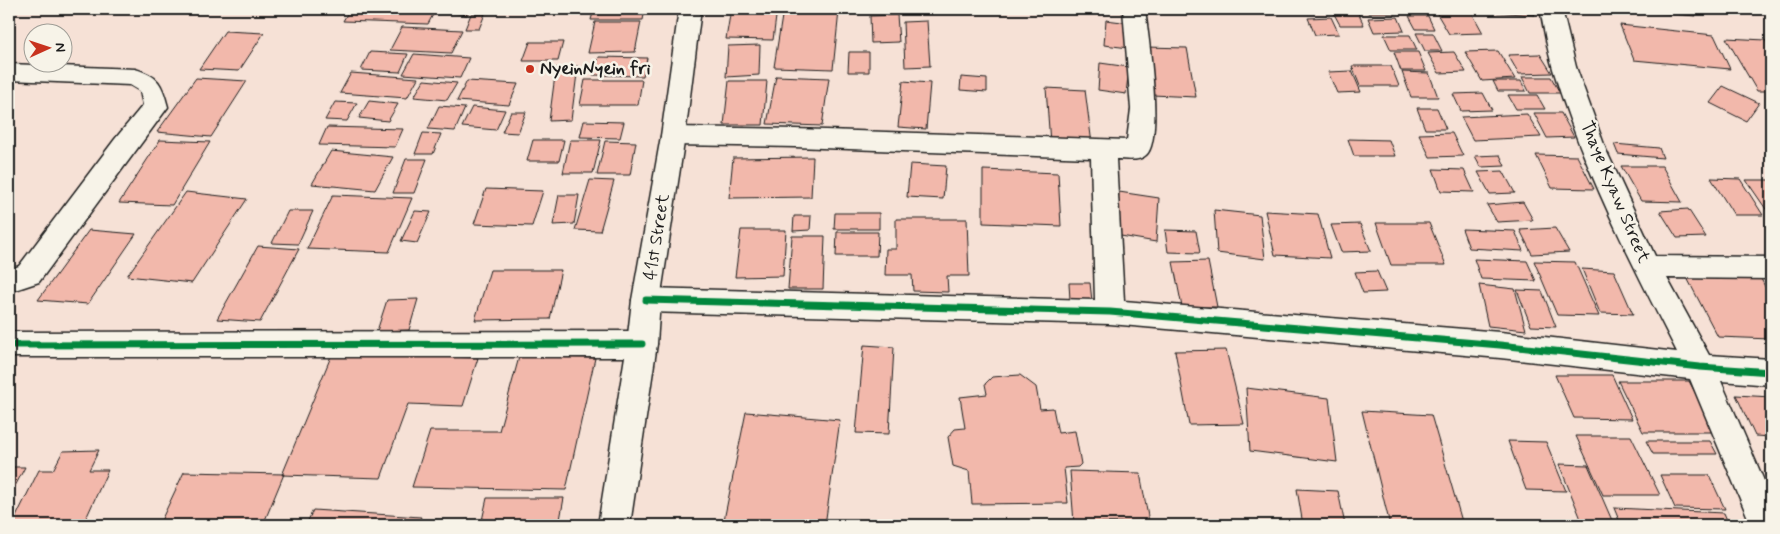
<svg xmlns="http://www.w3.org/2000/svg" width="1780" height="534" font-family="Mynerve,sans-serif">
	<rect width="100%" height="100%" fill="#f6e1d6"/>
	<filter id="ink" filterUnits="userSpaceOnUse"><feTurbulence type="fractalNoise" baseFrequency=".02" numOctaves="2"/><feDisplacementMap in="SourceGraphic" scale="10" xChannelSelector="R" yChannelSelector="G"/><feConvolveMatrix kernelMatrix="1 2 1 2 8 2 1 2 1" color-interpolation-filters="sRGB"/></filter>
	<g filter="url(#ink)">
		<!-- building -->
		<path fill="#f2b8ab" stroke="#1c1c1c" d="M350,9H436L428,24L343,21Z
			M449,9H471L467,15L446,12Z
			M594,9H645L643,20H591Z
			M731,9H777L773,40L726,39Z
			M1149,9H1177L1178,11L1150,13Z
			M1366,9H1393L1395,13H1368Z
			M1493,9H1532L1535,15L1494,12Z
			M1636,9H1692L1696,16L1636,11Z
			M783,10L839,11L833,69L774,67Z
			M1357,11L1364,25H1340L1333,12Z
			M1471,11L1483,33L1449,34L1436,12Z
			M471,14H485L479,29H465Z
			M897,15L899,42L871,43L870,16Z
			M1409,16H1428L1434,29H1416Z
			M1331,17L1339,34L1315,35L1308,18Z
			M1398,17L1404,31L1374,32L1368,18Z
			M1106,20L1130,23L1129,48L1104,45Z
			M927,21L930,66L905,67L903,22Z
			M595,22H641L635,52L588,53Z
			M1620,25L1714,35L1730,69L1634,60Z
			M402,27L462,30L451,53L390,50Z
			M225,31L264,33L239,71L199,69Z
			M1416,33H1433L1442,51H1425Z
			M1384,35H1410L1417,50H1391Z
			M1726,38L1765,40L1771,50V91H1757Z
			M530,42H563L558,61H523Z
			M760,45L759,75L726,77L728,46Z
			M1145,47L1187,48L1196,97L1152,95Z
			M1498,51L1515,79L1482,81L1465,52Z
			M370,52L408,54L400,72L361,70Z
			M849,52H869V72H848Z
			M1394,52H1418L1426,71H1401Z
			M1454,52L1466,72L1439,73L1428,53Z
			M414,54L469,58L460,78L403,74Z
			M1540,54L1552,73L1519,74L1508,55Z
			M599,57L647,58L643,76L593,75Z
			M1100,63L1129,67L1126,94L1098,90Z
			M578,66L571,120L549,121L556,68Z
			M1352,66H1391L1399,86H1360Z
			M1352,71L1361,92L1337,93L1328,72Z
			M1402,72L1429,73L1438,97H1411Z
			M351,73L418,78L407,98L340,93Z
			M776,76L829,78L822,126L767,124Z
			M961,77L987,79V92L960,90Z
			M1522,77H1551L1560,93H1530Z
			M196,78L247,81L211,137L157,132Z
			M424,80L457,83L447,100L414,97Z
			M585,80H642L638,105H580Z
			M467,81L518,84L509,105L457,101Z
			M729,81H767L763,125H724Z
			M903,81L930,83L926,129L898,127Z
			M1493,81H1521L1526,91H1498Z
			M1723,86L1759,103L1746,121L1710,103Z
			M1046,88L1085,90L1092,144L1050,143Z
			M1483,93L1492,110L1461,111L1453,94Z
			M1508,95H1537L1545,109H1516Z
			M369,101L398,104L388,121L359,118Z
			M335,102L357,103L347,121L325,120Z
			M439,106L465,108L455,131L428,129Z
			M472,107L505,110L496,130L462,127Z
			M1417,108H1437L1446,129H1425Z
			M511,112H526L518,133L502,132Z
			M1534,113H1561L1574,137L1547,138Z
			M1527,114L1541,137L1473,140L1461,117Z
			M584,121L624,122L620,138L580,137Z
			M327,127L403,129L395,147L319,145Z
			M423,133L441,134L433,154H415Z
			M1452,133L1463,156L1430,157L1419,134Z
			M1348,139L1389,140L1395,156H1354Z
			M160,140L210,142L172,205L119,203Z
			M533,140H564L559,161H527Z
			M570,140H601L593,173H563Z
			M605,141L636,142L630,175H597Z
			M1614,144L1659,148L1663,158L1618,154Z
			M331,151L393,157L375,190L312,184Z
			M1500,155L1505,166L1481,167L1475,156Z
			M1536,155L1577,156L1594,189L1552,188Z
			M813,157L811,197L729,198L733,158Z
			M406,159H427L414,193H393Z
			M910,164L946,166L943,199L907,197Z
			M1621,166H1662L1682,202L1641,201Z
			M1433,169L1464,170L1474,192L1441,191Z
			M983,170L1058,173L1061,226L983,223Z
			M1503,171L1515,193L1490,194L1478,172Z
			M1711,178L1740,179L1763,215H1734Z
			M590,180L614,181L600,231L575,230Z
			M1746,180H1771V215H1770Z
			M486,189L543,191L532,226L474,224Z
			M186,192L247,199L192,283L127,276Z
			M1119,192L1159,198L1156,242L1115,235Z
			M333,195L412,198L389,252L307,249Z
			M559,195H579L574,224L553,225Z
			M1523,202L1533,220L1497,222L1487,205Z
			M1688,209L1706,237L1677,238L1660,211Z
			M1214,210L1260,215L1265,259L1217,253Z
			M288,211H313L298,244L272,243Z
			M415,211L431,212L417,243L401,241Z
			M1265,211L1318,214L1330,258L1275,255Z
			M835,213H879V229H834Z
			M794,216H811L810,230L793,231Z
			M896,219H967L969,276H947L948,292L913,291L912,275H885L886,249H896Z
			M1376,223H1429L1446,265H1391Z
			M1360,224L1371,251L1341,252L1331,225Z
			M1555,228L1569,252L1532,254L1520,230Z
			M1462,229L1515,231L1523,251L1469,248Z
			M89,230L136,234L88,304L38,300Z
			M741,230H786L783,276L735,277Z
			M1165,230L1196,231L1200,253L1168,252Z
			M837,232H878L877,256H836Z
			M792,236H825L823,289H788Z
			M258,246L299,249L260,322L217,319Z
			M1474,259L1527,261L1536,281L1481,279Z
			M1208,261L1217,307H1182L1173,262Z
			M1534,261L1575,262L1599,316L1557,315Z
			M1582,269L1614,271L1633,314L1600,313Z
			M490,270H561L550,319L475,320Z
			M1377,271L1386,292L1363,293L1355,272Z
			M1685,274L1760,277L1771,298V339L1718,337Z
			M1069,283H1090L1092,301L1070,300Z
			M1479,285L1515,289L1526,330L1488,326Z
			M1517,290L1542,291L1556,327L1531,326Z
			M418,299L409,330L377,331L387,300Z
			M864,345L894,347L889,434L856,433Z
			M1226,350L1244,424L1189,425L1175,351Z
			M332,354L478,358L463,406L408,404L381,478L282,475Z
			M519,357L595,358L566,490L412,487L430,431H499Z
			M1020,375L1036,387L1040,409L1053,408L1058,433L1075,431L1081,464L1078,467L1064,468L1068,503L972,504L969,471L953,466L948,437L955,429L965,428L960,397L987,394L985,384L992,377Z
			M1555,375H1612L1632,419L1574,418Z
			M1618,381H1689L1716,432H1643Z
			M1246,388L1329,398L1337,462L1250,451Z
			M1736,395L1771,397V437L1755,436Z
			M1362,411L1431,415L1463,525H1390Z
			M746,412L840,420L825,525H723Z
			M1576,436H1631L1660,495H1603Z
			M1508,441L1546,442L1566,491L1526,490Z
			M1646,441H1710L1717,454H1653Z
			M99,450L89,470H108L83,525H12L39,470H53L63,451Z
			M1559,464L1588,465L1614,525L1583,524Z
			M9,467H25L9,498Z
			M1070,471L1140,473L1149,522L1074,523Z
			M184,472L284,474L263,525H159Z
			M1660,475H1709L1725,509L1675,508Z
			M1297,489L1338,491L1345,525H1303Z
			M487,498H564L559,525H481Z
			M1614,508L1724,513L1729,525H1621Z
			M313,510L421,517L418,525H306Z"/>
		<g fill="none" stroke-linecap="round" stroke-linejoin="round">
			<defs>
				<path id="minor" d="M1123,9H1145C1148,34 1164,140 1146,155C1139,162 1125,159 1116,159L1124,301L1500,332L1677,352C1630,260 1583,168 1553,69C1547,49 1544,29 1540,9H1562L1576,67L1606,150L1655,256L1771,257V279L1667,278L1709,355L1771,359V385L1721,381L1771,497V525H1751L1690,379L1500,358L1110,324L646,312L636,308L632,300L636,292L646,288L1095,300L1091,158L795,147L673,145L664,143L661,136L664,129L673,127L795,129L1127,140L1131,109Z
					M9,64L135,69C159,76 162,84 168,107L39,282L9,292V270L19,266L115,139L143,105L140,91L130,85L9,80Z
					M642,331L652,335L657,344L652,353L642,357H9V332Z"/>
				<path id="secondary" d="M679,9H701L685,136L660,300L657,344L630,525H598L627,344L632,300L661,136Z"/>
			</defs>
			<!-- minor casing -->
			<use href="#minor" stroke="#1c1c1c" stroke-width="3"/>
			<!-- secondary casing -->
			<use href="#secondary" stroke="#1c1c1c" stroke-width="3"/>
			<!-- minor -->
			<use href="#minor" fill="#f7f3e8" fill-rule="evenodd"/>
			<!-- secondary -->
			<use href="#secondary" fill="#f7f3e8" fill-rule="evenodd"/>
			<defs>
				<path id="cycleway" d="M646,300L1110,312L1500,345L1700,367L1771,372
					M9,345L642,344"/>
			</defs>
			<!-- cycleway casing -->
			<use href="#cycleway" stroke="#f7f3e8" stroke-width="10"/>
			<!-- cycleway -->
			<use href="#cycleway" stroke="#00873e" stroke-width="7"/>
		</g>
	</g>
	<!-- markers -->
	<circle fill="#c8321e" stroke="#f7f3e8" stroke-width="2" cx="530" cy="69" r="5"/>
	<g text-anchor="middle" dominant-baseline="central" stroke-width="5" stroke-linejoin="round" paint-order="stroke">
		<!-- poi labels -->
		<g font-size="18" font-weight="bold" fill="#1c1c1c" stroke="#f7f3e8" text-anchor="start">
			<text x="540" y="69">NyeinNyein fri</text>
		</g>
		<!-- street labels -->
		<g font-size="18" fill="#1c1c1c" stroke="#f7f3e8">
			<text transform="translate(1615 192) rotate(67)">Thaye Kyaw Street</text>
			<text transform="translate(657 237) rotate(-81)">41st Street</text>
		</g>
	</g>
	<!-- margin -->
	<rect width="1780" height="534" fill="none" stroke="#f7f3e8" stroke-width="30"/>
	<rect x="15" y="15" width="1750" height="504" fill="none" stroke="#1c1c1c" stroke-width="2" filter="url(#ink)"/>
	<!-- north arrow -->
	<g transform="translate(48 48) rotate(87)"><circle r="24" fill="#f7f3e8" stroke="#9f9d96"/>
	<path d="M0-4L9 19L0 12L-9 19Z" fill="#c8321e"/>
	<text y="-8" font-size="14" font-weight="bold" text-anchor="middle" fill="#1c1c1c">N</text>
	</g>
</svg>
